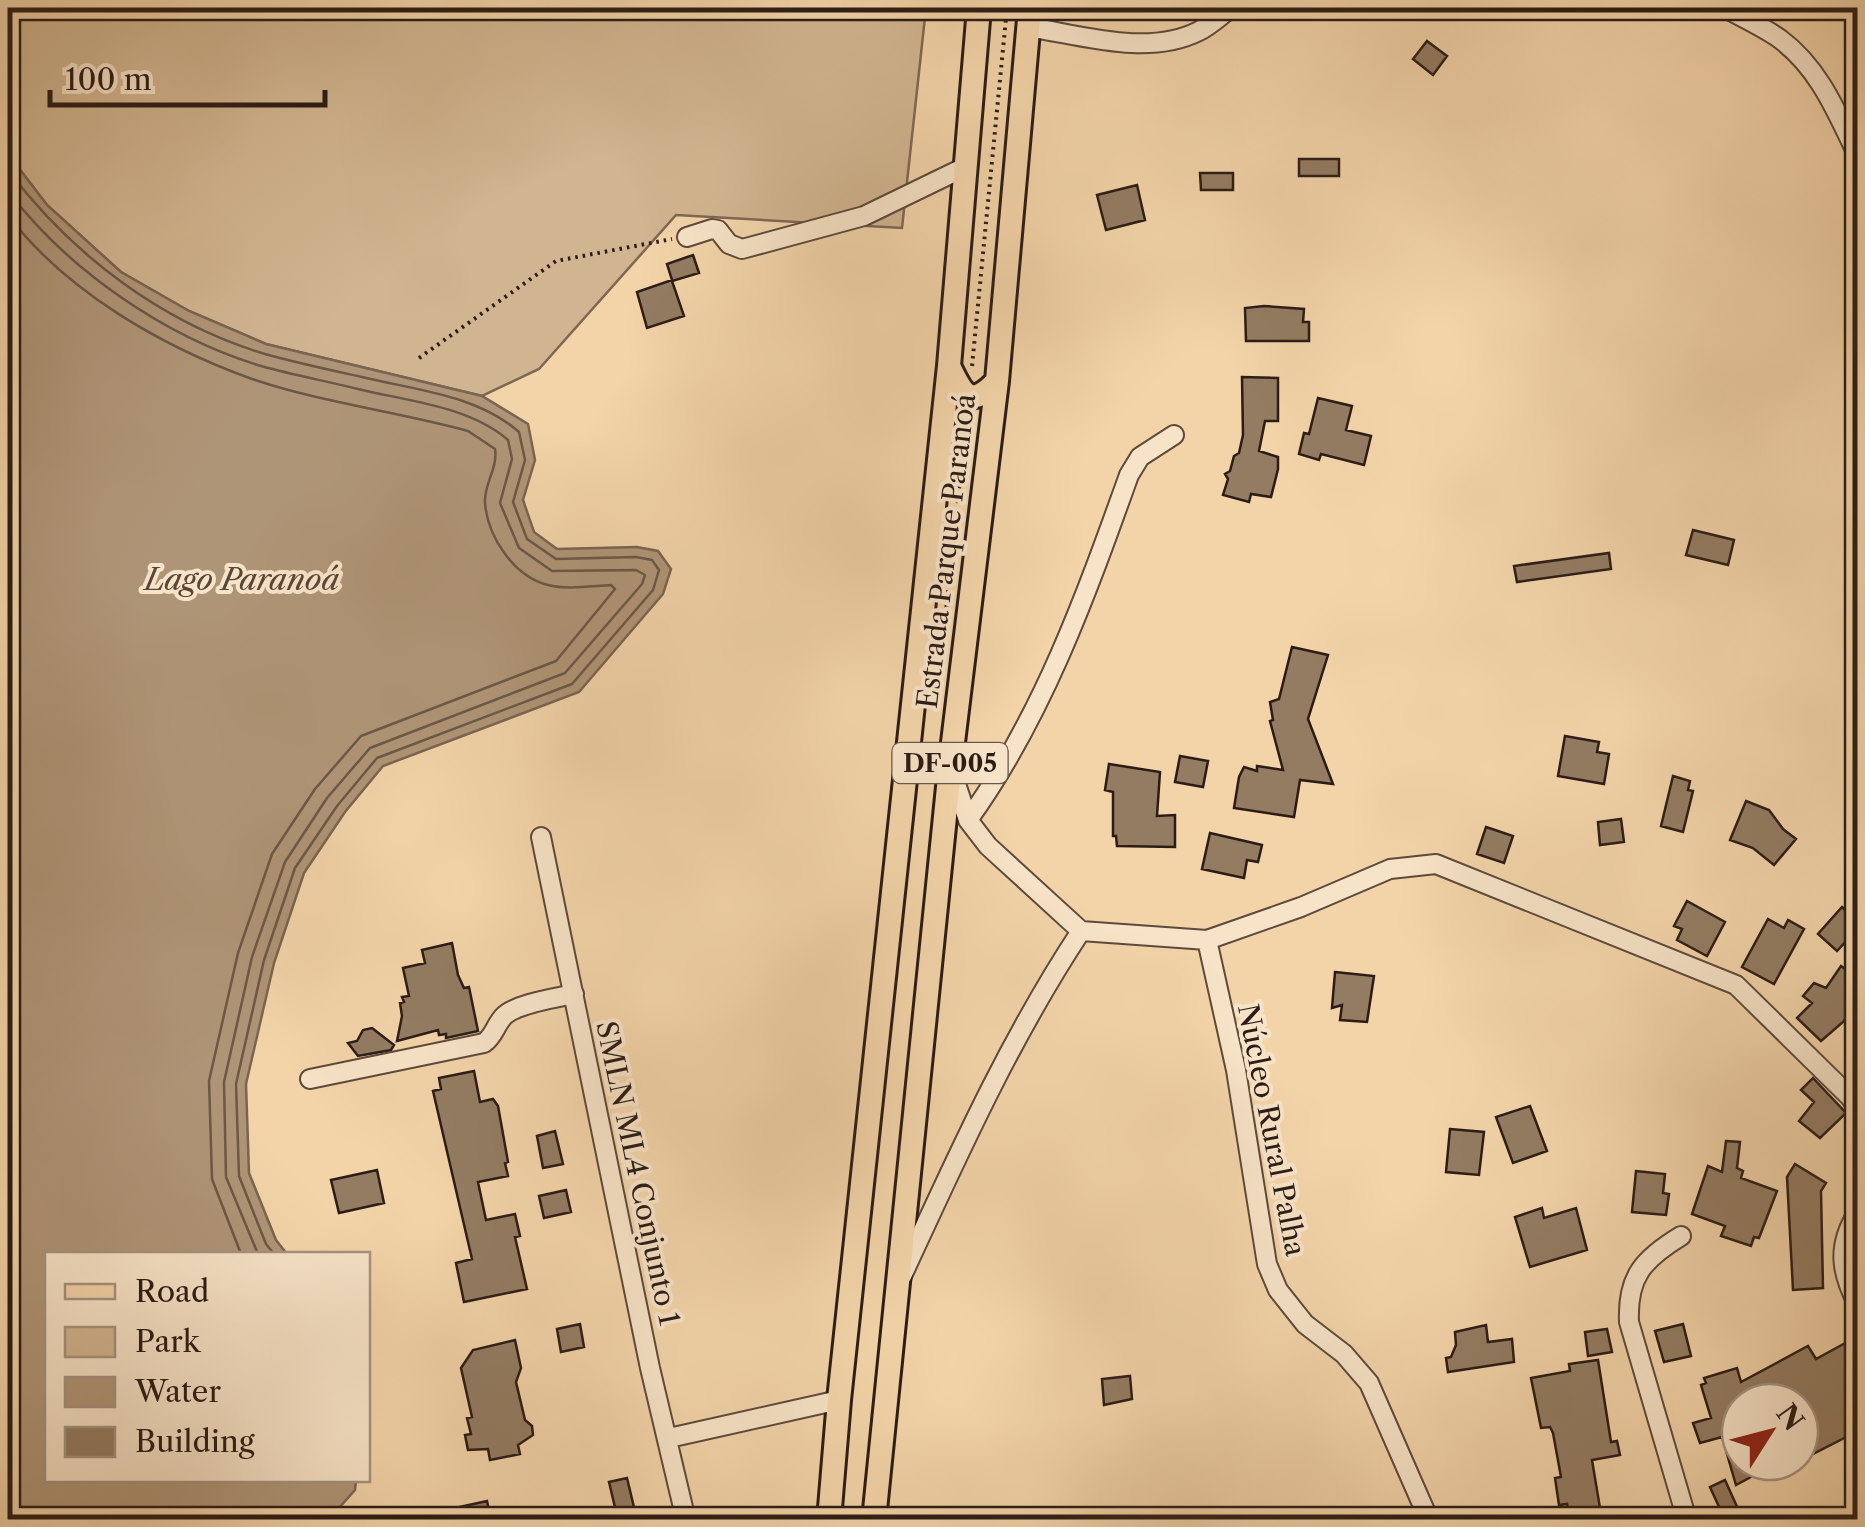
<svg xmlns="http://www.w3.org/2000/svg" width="1865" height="1527" font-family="'Libre Caslon Text',serif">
	<rect width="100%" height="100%" fill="#f3d4a9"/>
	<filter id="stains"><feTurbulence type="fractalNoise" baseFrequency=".002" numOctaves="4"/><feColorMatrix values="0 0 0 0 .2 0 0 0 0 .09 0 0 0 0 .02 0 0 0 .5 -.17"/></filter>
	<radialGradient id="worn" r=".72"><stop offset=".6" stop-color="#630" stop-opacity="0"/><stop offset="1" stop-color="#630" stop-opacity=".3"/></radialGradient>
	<!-- green -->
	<path fill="#d1b590" stroke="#7e6853" stroke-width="2.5" d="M8,8H926L902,228L676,215L539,369L482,396L266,344L189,311L121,272L47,205L8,154Z"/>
	<!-- water -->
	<path fill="#af9577" stroke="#7a6550" stroke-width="2.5" d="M8,154L47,205L121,272L189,311L266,344L482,396L528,424L535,460L523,500L534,532L557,549L637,547L658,551L671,569L663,594L579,692L383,766L345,812L304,873L274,963L246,1084L249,1173L276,1240L287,1254H48V1480H356L355,1490L329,1519H8Z"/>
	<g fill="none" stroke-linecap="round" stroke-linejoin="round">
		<!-- shore -->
		<path stroke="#6d5846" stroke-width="2.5" d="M8,170C72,255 162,323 265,354C297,363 330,370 362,377C415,390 477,395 519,432L525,460L513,502L527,539L556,559L636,557L652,560L659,570L653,590L572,684L377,758L337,806L295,868L264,960L236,1084L239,1176L266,1244L274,1254
			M8,191C68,270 165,337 261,366C293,375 326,381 358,389C407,401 469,406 508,440L512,459L500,503L519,548L552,571L636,570L645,575L642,584L565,673L370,748L327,798L285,862L252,957L224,1082L226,1177L258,1254
			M8,215C66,292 163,347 252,379C319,402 399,412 468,431L495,449C498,468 484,484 485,502C487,536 514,577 548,585C567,590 591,586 611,585L615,589L556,661L361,736L315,789L272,854L238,953L209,1081L212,1179L241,1254"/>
	</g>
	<!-- building -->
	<path fill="#937c62" stroke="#2b1c16" stroke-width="2.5" d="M1427,41L1447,56L1433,75L1413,59Z
		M1299,159H1339V176H1299Z
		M1200,173H1233V190H1201Z
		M1137,185L1145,220L1106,230L1097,195Z
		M693,255L699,273L672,281L684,316L647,328L637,292L672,280L667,264Z
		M1264,306L1304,309L1303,322H1309V341H1246L1245,308Z
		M1242,377L1278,378V421H1265L1259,451L1278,457V469L1271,497L1251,494L1249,502L1223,495L1228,479L1225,474L1230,471L1234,456L1239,453L1243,435Z
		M1318,398L1352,406L1346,430L1371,436L1364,465L1321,454L1319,460L1299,454L1304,433L1309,434Z
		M1693,530L1734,540L1728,565L1686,555Z
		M1609,553L1611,569L1517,582L1514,566Z
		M1292,647L1328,655L1308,719L1333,784L1300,780L1294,817L1234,808L1239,777L1244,767L1257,771V766L1283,770L1270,721L1273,720L1270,702L1279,699Z
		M1565,736L1599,742L1597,752L1609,754L1604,784L1558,776Z
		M1180,756L1208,761L1203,787L1175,782Z
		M1109,764L1160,772L1157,816L1175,815V847L1117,846L1116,836H1113V792L1105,790Z
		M1673,776L1690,781L1688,790L1693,791L1683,832L1661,826Z
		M1746,801L1769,810L1783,829L1796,839L1774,865L1753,848L1730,840Z
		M1621,819L1624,842L1600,845L1598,822Z
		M1486,827L1513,836L1504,863L1477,854Z
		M1210,833L1262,845L1258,862L1247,860L1244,878L1202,869Z
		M1687,901L1725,922L1707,956L1677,940L1682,929L1674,926Z
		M1842,907L1858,922V928L1837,951L1818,934Z
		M1768,919L1784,928L1788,920L1804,929L1774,984L1742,967Z
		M452,943L458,975L464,988L469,987L478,1031L446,1038V1034L439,1035L438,1030L397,1041L402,1016L400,1003L404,1002L402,997L409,996L403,968L425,963L422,950Z
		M1841,966L1858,978V1001L1843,1022L1821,1041L1797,1018L1812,1003L1803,996L1814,983L1826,988Z
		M1335,972L1374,976L1367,1022L1340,1020L1342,1005L1332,1008Z
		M372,1028L394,1045L391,1050L358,1056L348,1043L357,1041L363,1030Z
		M474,1071L480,1102L493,1099L498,1106L508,1162L505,1163L508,1176L478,1182L486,1220L515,1214L520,1236L515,1237L527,1289L464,1302L456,1263L472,1259L433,1091L441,1089L439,1078Z
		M1813,1078L1846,1113L1820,1138L1799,1121L1814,1102L1801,1090Z
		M1530,1106L1547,1151L1513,1163L1496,1117Z
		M1450,1129L1484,1132L1479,1175L1446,1172Z
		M555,1131L563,1164L543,1168L537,1136Z
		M1726,1141L1740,1142L1737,1168L1743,1171L1741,1178L1777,1191L1759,1238L1754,1237L1751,1246L1721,1236L1725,1226L1692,1214L1708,1166L1722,1172Z
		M1795,1164L1826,1183L1821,1191L1823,1288L1793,1290L1787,1177Z
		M377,1170L384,1203L339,1213L331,1180Z
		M1636,1171L1665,1174L1663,1193L1669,1194L1666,1215L1632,1212Z
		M566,1190L571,1212L544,1218L539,1196Z
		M1542,1208L1544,1218L1576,1208L1587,1250L1530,1267L1515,1217Z
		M580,1324L584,1347L561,1352L557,1329Z
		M1683,1324L1691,1356L1664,1362L1655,1331Z
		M1486,1325L1488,1342L1512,1339L1514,1362L1448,1372L1446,1358L1451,1357L1456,1345L1455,1332Z
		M1607,1329L1612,1352L1588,1356L1585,1332Z
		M1858,1336V1431L1805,1458L1800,1448V1402H1740V1413L1732,1415L1740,1441V1465L1746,1466L1751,1477L1736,1485L1722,1437L1700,1443L1693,1423L1711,1418L1701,1385L1706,1383L1704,1378L1737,1368L1741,1382L1808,1346L1816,1359Z
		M515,1340L521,1368L516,1382L525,1420L532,1426L533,1435L518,1445L520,1454L490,1460L488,1449L468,1450L465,1435L471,1434L467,1418L472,1417L461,1368L473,1350Z
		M1598,1360L1611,1442L1617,1441L1620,1455L1592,1460L1602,1520H1570L1567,1504L1559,1505L1555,1478L1561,1477L1553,1433L1550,1427L1541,1428L1531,1378L1570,1371L1569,1364Z
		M1130,1376L1132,1399L1104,1405L1102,1379Z
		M627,1478L637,1520H618L609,1482Z
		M1725,1480L1743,1520H1725L1710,1487Z
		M487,1501L491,1520H433L432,1513Z"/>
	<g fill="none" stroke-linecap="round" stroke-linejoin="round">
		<defs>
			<path id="minor" d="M1725,8C1743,18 1763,27 1780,39C1820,69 1837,113 1858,156
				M1028,27C1081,35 1148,57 1199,31C1211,25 1221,15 1231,8
				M687,237L712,229L718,230L729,244L742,249L864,216L965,167
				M952,772L968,820L988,846L1081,931L1207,940L1301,907L1390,869L1436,864L1736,985L1850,1097L1858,1109
				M968,820C1043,716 1086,595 1129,475L1140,457L1174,435
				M541,837L650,1368L686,1520
				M1207,940L1236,1070L1267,1264L1278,1290L1305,1324L1344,1354L1369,1383L1429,1520
				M310,1079L484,1043C494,1036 495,1026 503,1017C514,1004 556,998 574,994
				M1858,1212C1837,1245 1840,1271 1858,1305
				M1681,1236C1643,1259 1627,1277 1629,1322L1687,1520
				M902,1276C957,1157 1009,1040 1081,931
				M669,1438L839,1400
				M1846,1520L1858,1514"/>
			<path id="major" d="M949,366C962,394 970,410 997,381
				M829,1520L839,1400L949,366L979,8
				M874,1520L950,767L997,381L1030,8"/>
		</defs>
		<!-- minor casing -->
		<use href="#minor" stroke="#5d4a3b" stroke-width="22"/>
		<!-- major casing -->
		<use href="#major" stroke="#2b1c16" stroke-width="28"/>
		<!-- path -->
		<path stroke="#2b1c16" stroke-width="4" stroke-dasharray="2.5 5" stroke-linecap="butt" d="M419,358L556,261L672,239
			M972,366L1007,8
			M944,630L967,415"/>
		<!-- minor -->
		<use href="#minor" stroke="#f7e3c7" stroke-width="18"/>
		<!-- major -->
		<use href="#major" stroke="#f3d4a9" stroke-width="22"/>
	</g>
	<g text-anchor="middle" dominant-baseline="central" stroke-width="8" stroke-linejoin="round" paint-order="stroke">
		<!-- shield labels -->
		<rect fill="#f7e3c7" stroke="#68584b" stroke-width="2.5" x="892.5" y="743" width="115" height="40" rx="8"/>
		<g font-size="25" font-weight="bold" fill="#2b1c16">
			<text x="950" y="763">DF-005</text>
		</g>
		<!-- street labels -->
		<g font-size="28" fill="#2b1c16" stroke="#f7e3c7">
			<text transform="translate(946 551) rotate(-83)">Estrada Parque Paranoá</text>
			<text transform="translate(1272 1130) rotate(79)">Núcleo Rural Palha</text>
			<text transform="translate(638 1173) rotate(78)">SMLN ML4 Conjunto 1</text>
		</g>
		<!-- water labels -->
		<g font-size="30" font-style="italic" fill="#594638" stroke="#f7e3c7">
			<text x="242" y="579">Lago Paranoá</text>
		</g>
	</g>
	<!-- margin -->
	<rect width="1865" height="1527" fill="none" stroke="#f3d4a9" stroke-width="40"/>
	<rect x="10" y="10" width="1845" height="1507" fill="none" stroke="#2b1c16" stroke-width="5"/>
	<rect x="20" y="20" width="1825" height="1487" fill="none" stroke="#2b1c16" stroke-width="2.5"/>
	<!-- legend -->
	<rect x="45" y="1252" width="325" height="230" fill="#f7e3c7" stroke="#a59380" stroke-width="2.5"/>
	<rect x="65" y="1284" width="50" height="15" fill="#f3d4a9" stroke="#a59380" stroke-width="2.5"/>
	<text x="135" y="1302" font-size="30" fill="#2b1c16">Road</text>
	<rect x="65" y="1327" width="50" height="30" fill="#d1b590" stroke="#a59380" stroke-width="2.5"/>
	<text x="135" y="1352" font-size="30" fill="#2b1c16">Park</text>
	<rect x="65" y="1377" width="50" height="30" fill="#af9577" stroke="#a59380" stroke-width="2.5"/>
	<text x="135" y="1402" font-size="30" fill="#2b1c16">Water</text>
	<rect x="65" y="1427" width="50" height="30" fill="#937c62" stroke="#a59380" stroke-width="2.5"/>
	<text x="135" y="1452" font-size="30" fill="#2b1c16">Building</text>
	<!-- north arrow -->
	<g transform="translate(1770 1432) rotate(54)"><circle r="48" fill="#f7e3c7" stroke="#a59380" stroke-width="2.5"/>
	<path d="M0-8L18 38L0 25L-18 38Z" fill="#8f2418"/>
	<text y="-15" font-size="28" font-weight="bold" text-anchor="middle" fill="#2b1c16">N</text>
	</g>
	<!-- scale -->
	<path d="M50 90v15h275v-15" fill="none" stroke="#2b1c16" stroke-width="5"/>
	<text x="65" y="90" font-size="30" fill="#2b1c16" stroke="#f7e3c7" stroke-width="8" paint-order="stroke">100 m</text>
	<rect width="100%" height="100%" filter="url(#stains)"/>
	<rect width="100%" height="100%" fill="url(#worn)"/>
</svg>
